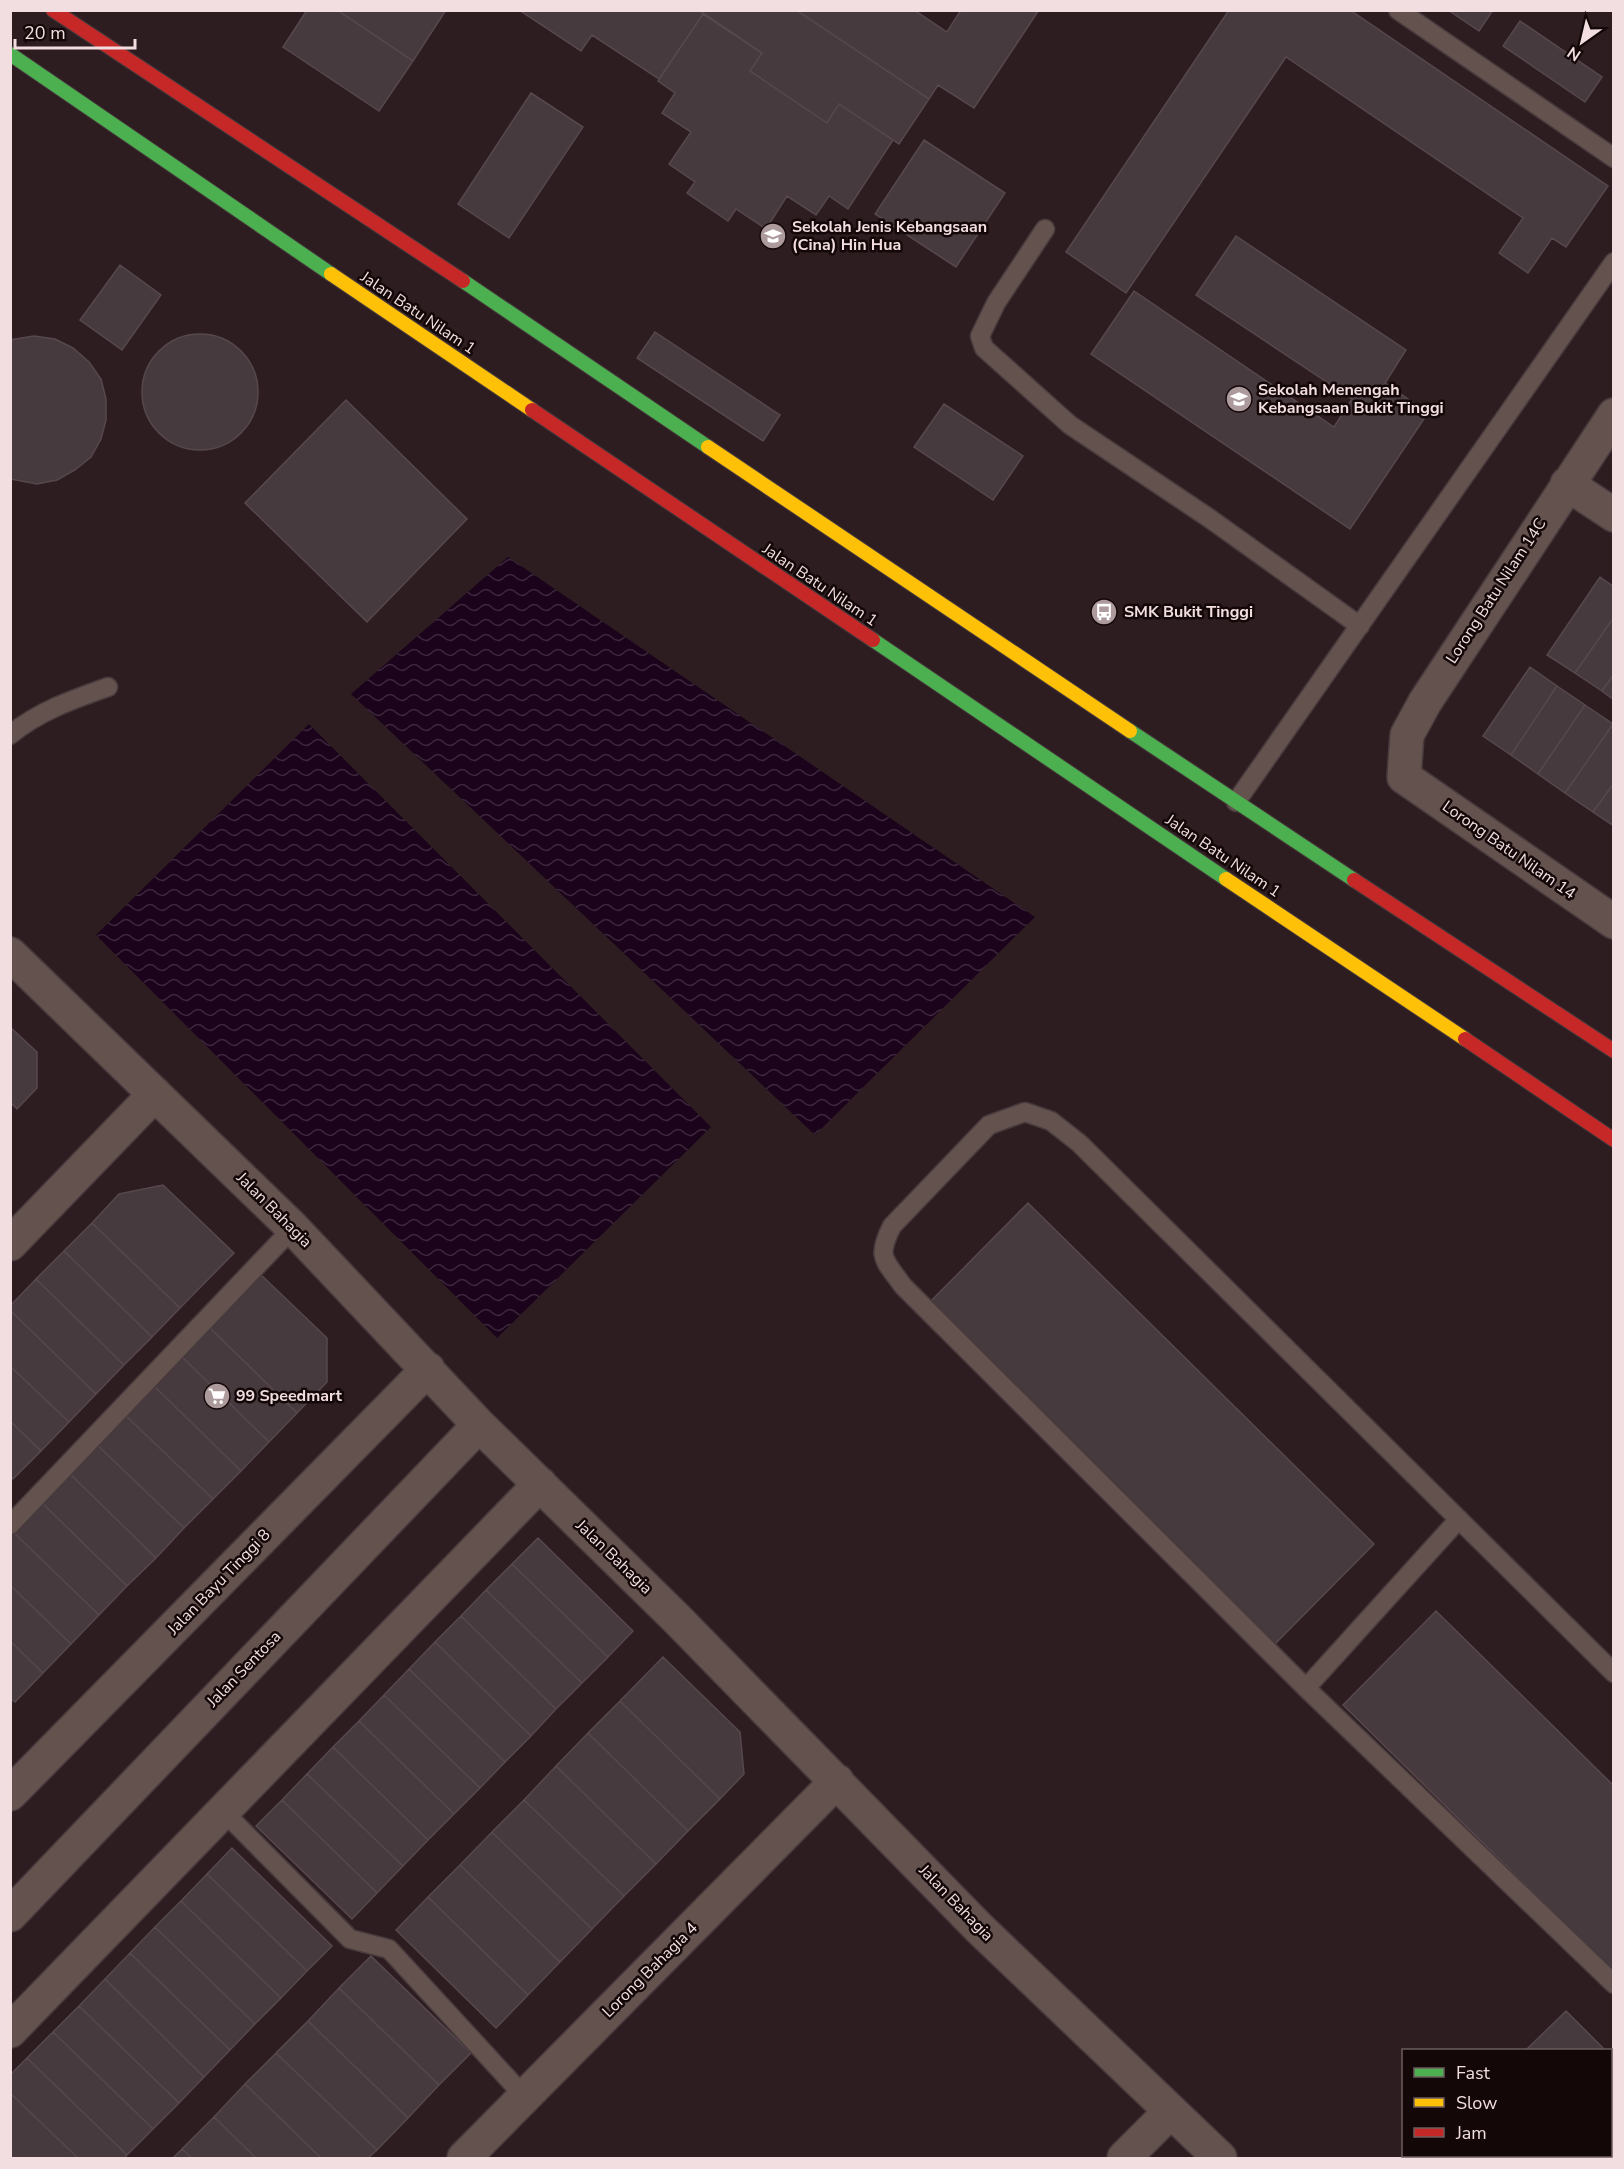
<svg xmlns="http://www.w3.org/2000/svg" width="1624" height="2169" font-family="'Nunito Sans',sans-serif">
	<defs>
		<pattern id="water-waves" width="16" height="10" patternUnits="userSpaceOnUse" patternTransform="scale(1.5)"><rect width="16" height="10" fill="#1a031b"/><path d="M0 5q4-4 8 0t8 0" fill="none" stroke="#3c273c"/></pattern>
	</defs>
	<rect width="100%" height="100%" fill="#2d1d20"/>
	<!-- water -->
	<path fill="url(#water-waves)" d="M508,557L1035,917L815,1135L351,694Z
		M309,724L711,1127L497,1338L96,935Z"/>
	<!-- building -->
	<path fill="#473a3e" stroke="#56484d" stroke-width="1.5" d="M307,10H337L413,61L379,111L283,47Z
		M337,10H446L413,61Z
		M519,10H699L703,14L659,79L592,35L581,51Z
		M699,10H796L929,99L899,144L839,104L827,123L750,71L762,53Z
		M796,10H914L947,32L961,10H1039L974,108L938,85L929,99Z
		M1229,10H1350L1608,186L1566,247L1552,238L1528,273L1499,253L1523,218L1286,57L1126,293L1066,252Z
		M1448,10H1493L1479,31Z
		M703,14L762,53L750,71L827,123L839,104L893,140L848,209L829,196L816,215L787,196L766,229L736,209L728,221L687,193L695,182L669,164L691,132L662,113L675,93L658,81Z
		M1520,21L1602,77L1585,102L1503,46Z
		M531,93L583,127L509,238L458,204Z
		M924,140L1005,193L956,267L875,214Z
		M1236,236L1406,350L1385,383L1428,413L1350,529L1091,354L1134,291L1334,427L1352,399L1196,295Z
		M120,265L161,295L122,350L80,320Z
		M655,332L780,415L763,441L637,358Z
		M142 392a58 58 0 1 1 116 0a58 58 0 1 1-116 0Z
		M34,336L55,339L73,348L89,362L101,379L106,399V420L101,439L91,457L75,470L57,480L37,484L10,479V340Z
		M346,400L467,519L367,622L245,503Z
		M944,404L1023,456L993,500L914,447Z
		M1600,577L1614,587V617L1575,673L1547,655Z
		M1614,617V674L1602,691L1575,673Z
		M1530,667L1557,686L1511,755L1483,736Z
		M1614,674V700L1602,691Z
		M1557,686L1585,705L1538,774L1511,755Z
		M1585,705L1613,724L1565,793L1538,774Z
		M1613,724L1614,783L1593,812L1565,793Z
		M1614,783V826L1593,812Z
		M10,1027L37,1052V1088L17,1109L10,1102Z
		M163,1185L234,1253L180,1308L92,1223L119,1194Z
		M1028,1203L1374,1544L1274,1645L928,1304Z
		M92,1223L180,1308L152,1337L64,1251Z
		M64,1251L152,1337L124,1365L36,1279Z
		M258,1272L327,1338V1382L297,1413L206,1324Z
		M36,1279L124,1365L96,1394L10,1310V1306Z
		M10,1310L96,1394L69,1422L10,1366Z
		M206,1324L297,1413L269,1442L179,1354Z
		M179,1354L269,1442L241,1471L150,1382Z
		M10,1366L69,1422L41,1451L10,1421Z
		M150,1382L241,1471L213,1499L122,1412Z
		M122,1412L213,1499L184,1528L93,1441Z
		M10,1421L41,1451L13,1479L10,1476Z
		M93,1441L184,1528L156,1558L65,1469Z
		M65,1469L156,1558L127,1586L37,1498Z
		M37,1498L127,1586L99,1615L10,1529Z
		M10,1529L99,1615L71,1644L10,1585Z
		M538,1538L633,1631L608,1657L512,1564Z
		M512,1564L608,1657L582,1683L486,1590Z
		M10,1585L71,1644L43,1673L10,1641Z
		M486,1590L582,1683L556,1709L461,1616Z
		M1436,1611L1614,1786V1972L1343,1705Z
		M461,1616L556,1709L531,1736L435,1642Z
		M10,1641L43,1673L15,1702L10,1698Z
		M435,1642L531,1736L505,1762L409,1669Z
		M663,1657L740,1732L744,1774L720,1799L620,1701Z
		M409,1669L505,1762L480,1788L384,1695Z
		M384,1695L480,1788L454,1814L359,1721Z
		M620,1701L720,1799L688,1831L588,1733Z
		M359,1721L454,1814L428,1840L333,1747Z
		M588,1733L688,1831L656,1864L556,1766Z
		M333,1747L428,1840L403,1866L307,1774Z
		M556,1766L656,1864L624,1896L524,1800Z
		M307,1774L403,1866L377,1893L282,1800Z
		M282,1800L377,1893L352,1919L256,1826Z
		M524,1800L624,1896L592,1929L492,1832Z
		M492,1832L592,1929L560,1962L460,1865Z
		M232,1848L332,1946L307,1971L207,1874Z
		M460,1865L560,1962L528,1995L428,1897Z
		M207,1874L307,1971L281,1998L181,1901Z
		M428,1897L528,1995L496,2028L396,1930Z
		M181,1901L281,1998L255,2024L155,1927Z
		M155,1927L255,2024L230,2050L130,1953Z
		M130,1953L230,2050L204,2077L105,1979Z
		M371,1956L471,2053L439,2085L339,1988Z
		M105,1979L204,2077L179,2103L79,2006Z
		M339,1988L439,2085L408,2118L308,2021Z
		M79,2006L179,2103L153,2129L53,2032Z
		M1566,2011L1605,2050H1526Z
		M308,2021L408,2118L377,2150L276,2053Z
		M53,2032L153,2129L127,2155L27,2058Z
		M276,2053L377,2150L368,2158H321L245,2084Z
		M1610,2057L1614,2060V2093L1610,2096Z
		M27,2058L127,2155L124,2158H78L10,2093V2075Z
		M245,2084L321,2158H256L214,2117Z
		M10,2093L78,2158H10Z
		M214,2117L256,2158H192L182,2149Z
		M182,2149L192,2158H173Z
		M1417,2156H1549L1550,2158H1414Z"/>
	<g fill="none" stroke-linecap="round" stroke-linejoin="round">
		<defs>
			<path id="lane" d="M1398,10L1614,158
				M1045,229L996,303L980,336L984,348L1070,425L1209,518L1360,626
				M10,735C39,711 74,699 108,687
				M1236,802L1614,262
				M10,1525L293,1228
				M1614,1673L1079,1143L1051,1121L1025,1112L989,1125L892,1226C876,1258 884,1259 903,1286L1306,1688L1614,1984
				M1306,1688L1459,1519
				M223,1811L350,1939L389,1949L525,2097
				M1610,2142L1614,2145"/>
			<path id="street" d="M1614,415L1425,702L1407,735L1404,777L1614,922
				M1567,484L1614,515
				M10,954L293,1228L479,1425L676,1618L979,1928L1220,2158
				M10,1244L155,1094
				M10,1794L428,1369
				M10,1915L479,1425
				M10,2031L540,1484
				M464,2158L837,1781
				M1124,2158L1170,2112"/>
			<path id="fast" d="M10,54L331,274
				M463,281L708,447
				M873,640L1226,879
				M1130,731L1354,880"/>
			<path id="slow" d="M331,274L532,410
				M708,447L1130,731
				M1226,879L1465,1039"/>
			<path id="jam" d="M53,10L463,281
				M532,410L873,640
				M1354,880L1614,1051
				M1465,1039L1614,1140"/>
		</defs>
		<!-- lane casing -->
		<use href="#lane" stroke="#473a3c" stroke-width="21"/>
		<!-- street casing -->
		<use href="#street" stroke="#473a3c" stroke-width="36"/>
		<!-- fast casing -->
		<use href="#fast" stroke="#473a3c" stroke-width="16"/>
		<!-- slow casing -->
		<use href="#slow" stroke="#473a3c" stroke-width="16"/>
		<!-- jam casing -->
		<use href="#jam" stroke="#473a3c" stroke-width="16"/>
		<!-- lane -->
		<use href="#lane" stroke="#64524f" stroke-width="18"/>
		<!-- street -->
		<use href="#street" stroke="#64524f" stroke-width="33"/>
		<!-- fast -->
		<use href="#fast" stroke="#4caf50" stroke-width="14"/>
		<!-- slow -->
		<use href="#slow" stroke="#ffc107" stroke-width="14"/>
		<!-- jam -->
		<use href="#jam" stroke="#c62828" stroke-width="14"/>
	</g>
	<!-- icons -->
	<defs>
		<symbol id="school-disc" viewBox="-11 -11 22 22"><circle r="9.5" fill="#ad9a9d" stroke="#130708"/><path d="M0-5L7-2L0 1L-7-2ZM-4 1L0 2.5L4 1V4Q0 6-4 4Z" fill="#fff"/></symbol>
		<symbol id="bus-disc" viewBox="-11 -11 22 22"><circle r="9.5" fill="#ad9a9d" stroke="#130708"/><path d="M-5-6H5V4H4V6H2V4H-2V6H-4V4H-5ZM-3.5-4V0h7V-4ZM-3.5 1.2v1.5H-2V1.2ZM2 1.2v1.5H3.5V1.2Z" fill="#fff"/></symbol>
		<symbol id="supermarket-disc" viewBox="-11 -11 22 22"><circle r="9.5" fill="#ad9a9d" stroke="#130708"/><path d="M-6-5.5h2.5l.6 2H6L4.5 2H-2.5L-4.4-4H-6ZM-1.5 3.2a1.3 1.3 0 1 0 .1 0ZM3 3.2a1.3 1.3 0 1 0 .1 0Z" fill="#fff"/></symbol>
	</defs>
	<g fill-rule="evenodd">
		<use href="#school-disc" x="758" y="221" width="30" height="30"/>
		<use href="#school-disc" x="1224" y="384" width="30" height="30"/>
		<use href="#bus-disc" x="1089" y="597" width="30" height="30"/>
		<use href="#supermarket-disc" x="202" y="1381" width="30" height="30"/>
	</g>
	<g text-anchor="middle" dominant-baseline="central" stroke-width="5" stroke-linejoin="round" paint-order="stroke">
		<!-- poi labels -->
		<g font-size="16" font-weight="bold" fill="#f2dee0" stroke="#130708" text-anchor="start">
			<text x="792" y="227">Sekolah Jenis Kebangsaan<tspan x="792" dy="18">(Cina) Hin Hua</tspan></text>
			<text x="1258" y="390">Sekolah Menengah<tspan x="1258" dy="18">Kebangsaan Bukit Tinggi</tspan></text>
			<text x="1124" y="612">SMK Bukit Tinggi</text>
			<text x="236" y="1396">99 Speedmart</text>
		</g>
		<!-- street labels -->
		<g font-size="16" fill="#f2dee0" stroke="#130708">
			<text transform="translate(418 313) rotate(34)">Jalan Batu Nilam 1</text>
			<text transform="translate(820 585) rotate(34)">Jalan Batu Nilam 1</text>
			<text transform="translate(1496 591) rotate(-57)">Lorong Batu Nilam 14C</text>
			<text transform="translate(1509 850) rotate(35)">Lorong Batu Nilam 14</text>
			<text transform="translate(1223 856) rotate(34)">Jalan Batu Nilam 1</text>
			<text transform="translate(274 1210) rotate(45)">Jalan Bahagia</text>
			<text transform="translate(614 1557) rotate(44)">Jalan Bahagia</text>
			<text transform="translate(219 1582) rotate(-46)">Jalan Bayu Tinggi 8</text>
			<text transform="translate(244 1669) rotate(-46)">Jalan Sentosa</text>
			<text transform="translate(956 1903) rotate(46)">Jalan Bahagia</text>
			<text transform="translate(650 1970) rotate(-45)">Lorong Bahagia 4</text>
		</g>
	</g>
	<!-- border -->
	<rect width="1624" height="2169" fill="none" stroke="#f2dee0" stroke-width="24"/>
	<!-- legend -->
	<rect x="1402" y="2049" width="210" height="108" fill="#130708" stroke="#6c5d5e" stroke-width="1.5"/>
	<rect x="1414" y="2068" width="30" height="9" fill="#4caf50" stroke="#6c5d5e" stroke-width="1.5"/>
	<text x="1456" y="2079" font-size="18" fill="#f2dee0">Fast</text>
	<rect x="1414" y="2098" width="30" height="9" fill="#ffc107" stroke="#6c5d5e" stroke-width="1.5"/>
	<text x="1456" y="2109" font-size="18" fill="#f2dee0">Slow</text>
	<rect x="1414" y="2128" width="30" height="9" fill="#c62828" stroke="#6c5d5e" stroke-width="1.5"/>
	<text x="1456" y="2139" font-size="18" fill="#f2dee0">Jam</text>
	<!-- north arrow -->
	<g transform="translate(1582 42) rotate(214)" stroke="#130708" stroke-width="4.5" paint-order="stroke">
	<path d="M0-4.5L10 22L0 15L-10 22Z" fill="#f2dee0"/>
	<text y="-9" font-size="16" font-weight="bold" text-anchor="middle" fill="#f2dee0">N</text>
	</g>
	<!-- scale -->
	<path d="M15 39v9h120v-9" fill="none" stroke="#f2dee0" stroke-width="3"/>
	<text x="24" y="39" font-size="18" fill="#f2dee0" stroke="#130708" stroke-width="4.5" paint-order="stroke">20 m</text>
</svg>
